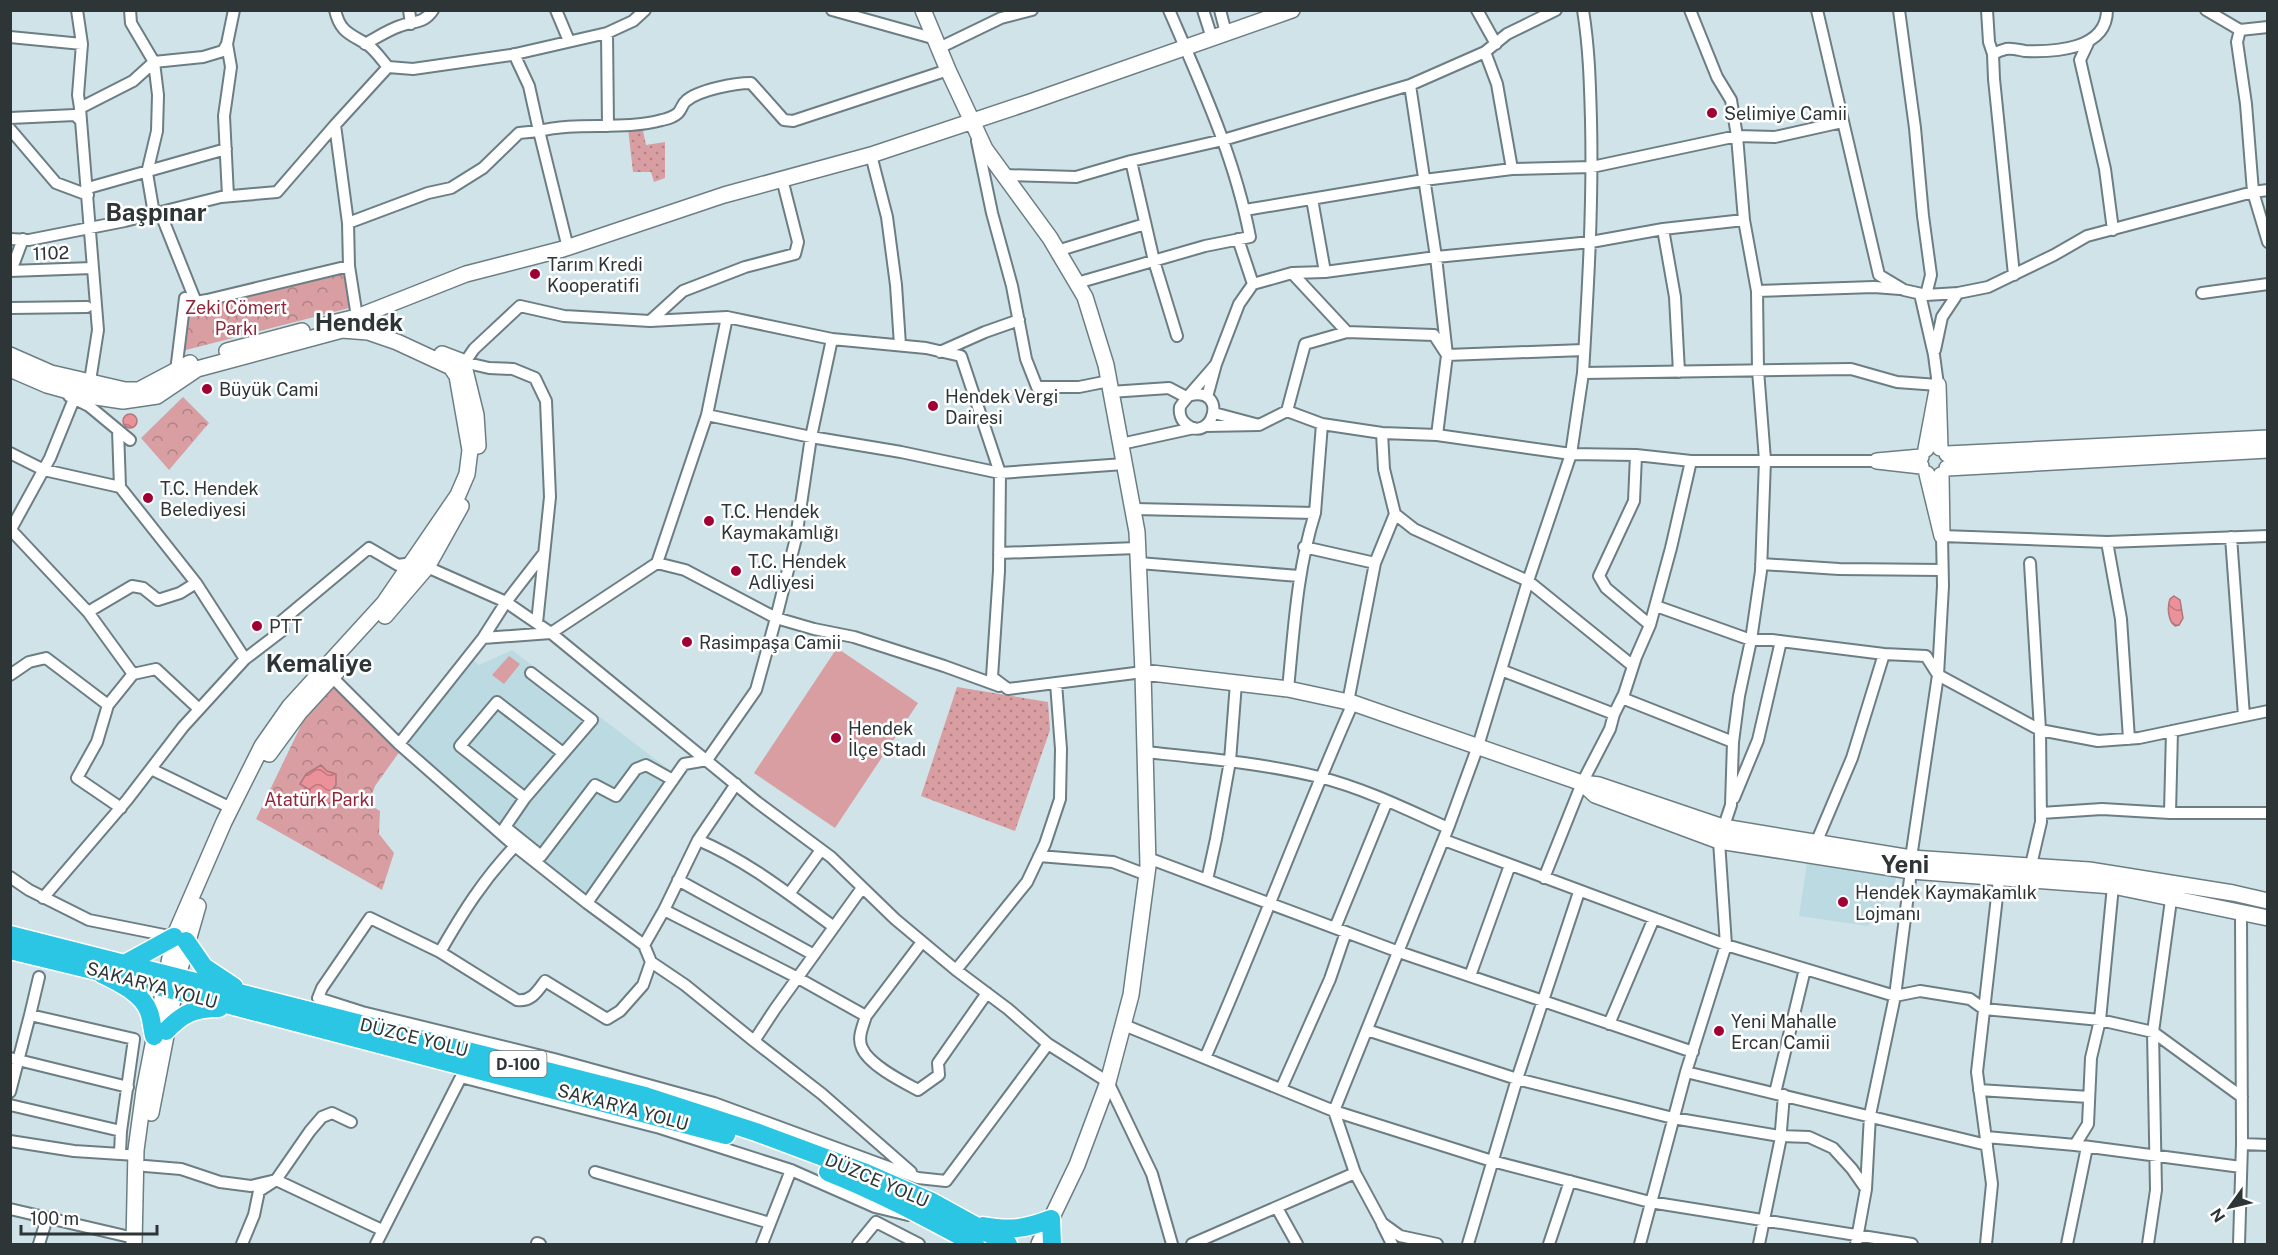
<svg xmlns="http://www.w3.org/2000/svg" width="2278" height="1255" font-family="'Public Sans',sans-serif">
	<defs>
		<pattern id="grass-dots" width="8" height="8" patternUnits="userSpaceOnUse" patternTransform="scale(1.5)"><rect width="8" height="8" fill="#d89ea2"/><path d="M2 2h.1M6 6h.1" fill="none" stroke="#b08285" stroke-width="1.8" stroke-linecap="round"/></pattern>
		<pattern id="forest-crowns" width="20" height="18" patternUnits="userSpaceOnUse" patternTransform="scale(1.5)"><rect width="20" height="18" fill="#d89ea2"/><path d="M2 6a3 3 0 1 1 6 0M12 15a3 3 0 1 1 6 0" fill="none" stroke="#b08285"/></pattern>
		<pattern id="water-waves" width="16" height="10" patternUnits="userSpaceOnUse" patternTransform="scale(1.5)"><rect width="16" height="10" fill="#eb9199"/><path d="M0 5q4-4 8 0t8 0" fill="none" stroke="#bf777e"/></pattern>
	</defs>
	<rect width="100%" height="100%" fill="#cfe3e8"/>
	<!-- built -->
	<path fill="#bcdae1" d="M512,650L676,775L587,903L399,744L468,656L479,665Z
		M1807,863L1896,877L1894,889L1868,926L1799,916Z"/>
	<!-- grass -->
	<path fill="url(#grass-dots)" d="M642,126L646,145L665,142V178L654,182L651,172H633L628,128Z
		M957,687L1048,702L1050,730L1015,831L921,796Z"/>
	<!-- forest -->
	<path fill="url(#forest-crowns)" d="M349,271L353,307L182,351L191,308Z
		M183,397L209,423L169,470L141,438Z
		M332,684L400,751L375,786L368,804L380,811L379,834L394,853L382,890L256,819L307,713Z"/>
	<!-- pitch -->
	<path fill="#d89ea2" d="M837,648L918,703L835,828L754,773Z
		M509,656L520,664L504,684L492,675Z"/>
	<!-- water -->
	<path fill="url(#water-waves)" stroke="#b2757b" stroke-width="1.5" d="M123 421a7 7 0 1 1 14 0a7 7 0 1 1-14 0Z
		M2174,596L2180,600L2183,618L2179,625L2175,626C2168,621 2167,607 2170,599Z
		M321,765L327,771L336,774V785L332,790L335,793L330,803L320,807C311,805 307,799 310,790L300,784L306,774Z"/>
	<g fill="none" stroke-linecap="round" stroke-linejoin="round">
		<defs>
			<path id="street" d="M77,10L82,44L78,95L80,108
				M130,10L131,23L154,62L158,95L157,131L147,173L154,214
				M335,10C340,33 351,34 368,45C375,50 382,60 388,67L413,69L511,55L607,33L633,21L645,10
				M409,10L411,24
				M556,10L569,41
				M832,10L936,39
				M1203,10L1212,38
				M1220,10L1226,33
				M1477,10L1496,44
				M1583,10C1589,47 1590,83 1591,120C1593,205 1588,289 1583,373L1851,369L1897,382L1938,385L1934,355L1920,294
				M1817,10L1879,275L1904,290L1926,295L1958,293L1988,287L2054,255L2087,236L2253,192L2268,190
				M1899,10L1915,128L1923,216L1931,275L1926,295
				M1987,10L1989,42L1993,54
				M2206,10L2240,30
				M2268,27L2240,30L2237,42L2246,104L2253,192L2268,242
				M607,33L608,126
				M10,37L82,44
				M2088,43L2080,60L2105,169L2113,230
				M227,44L231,67L224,116L228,196
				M365,44C376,38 388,30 400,26C413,21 424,24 433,10
				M939,48L1001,18L1032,10
				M1485,52L1497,84L1512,169
				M10,118L75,115L79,119
				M10,129L56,183L88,195
				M977,141L992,213L1012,286L1026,359L1037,387H1079L1109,381
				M871,155L887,217L896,285L900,345
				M1131,161L1154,261L1177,336
				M1004,175L1076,177L1131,161L1223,140L1410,85L1485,52L1507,34L1556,10
				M88,188L226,149
				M1312,199L1325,272
				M1245,210L1424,180L1512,169L1592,167L1737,136L1775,137L1842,122
				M160,212L196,302
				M348,223L335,125L388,67
				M1663,229L1675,297L1679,372
				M10,239L29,240L125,221L221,197L277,192L335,125
				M568,248L539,131C578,121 622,131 662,120C667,119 675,116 678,113C682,109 682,104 686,101C698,90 735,83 751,83L784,120L793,121L948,70
				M1057,251L1145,224
				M10,271L92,268
				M11,271L23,239
				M1292,273L1347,332L1434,335L1447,355L1584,350
				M2014,275L1994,79L1993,54C1997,52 2002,50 2006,49C2012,48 2019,50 2025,51C2054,52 2107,50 2107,10
				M1077,283L1205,246L1250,237C1235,158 1201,84 1169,10
				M1253,284L1292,273L1325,272L1436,257L1410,85
				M1757,291L1874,287L1900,289
				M2202,293L2268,284
				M10,308L87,307
				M357,317L349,266L348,223L428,193L451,188L483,168L519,133L539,131L529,86L514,54
				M727,317L707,415L811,437L901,452L1000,473L1124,464
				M650,321L683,291L745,267L795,254L798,242L782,179
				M832,339L811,437L796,538L776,618L814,629L854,637L944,666L999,686
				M1935,350L1942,317L1958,293
				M940,352L985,332L1019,320
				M463,362L489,368L513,369L535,378L546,401L550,497L537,623
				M1216,364L1239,304L1253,284L1238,239
				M461,368L474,349L520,306L564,316L599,318L650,321L727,317L832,339L926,348L961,356L1000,473L999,571L992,677L1008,689L1143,672
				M176,371L185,298L196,302L207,300L349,266
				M90,381L98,330L80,108L133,81L154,62L203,57L223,51L227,44L234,10
				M1110,392L1169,388L1186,397
				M1191,395C1230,388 1211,445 1186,424C1181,420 1179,413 1180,407C1181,403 1211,371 1216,364L1207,397
				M69,396L89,406L130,440
				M1287,411L1305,344L1347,332
				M1259,425L1287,411L1322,424L1382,433L1437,435L1571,454L1528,581L1478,746L1448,828L1334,1111L1355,1173L1382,1223L1400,1236L1437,1244
				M1205,426L1259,425L1214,413
				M118,430L120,487
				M1437,435L1447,355L1436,257L1591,242L1663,229L1744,220
				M1121,444L1194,428
				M10,453L44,470L120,487L196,583
				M1636,455L1634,501L1599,576L1606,588L1650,625
				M1691,461H1877
				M1134,509L1315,513C1297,570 1294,629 1288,689
				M1315,513L1322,424
				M1395,514L1414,529L1528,581L1633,666
				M11,530L88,612L133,674
				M10,531L50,458L74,399
				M2231,537L2244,716
				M2107,542L2121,619L2129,739
				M1304,547L1375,563L1348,702
				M999,553L1137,548
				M1139,563L1299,576
				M1375,563L1395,514L1384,469L1382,433
				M2030,563L2040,730L2041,822L2031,865
				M1761,564L1839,569L1942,570
				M1656,606L1751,640H1772L1884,654L1926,656L1938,675L2040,730L2098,741L2139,738L2268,711
				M88,612L132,586L143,588L158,600L180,593L196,583L245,659
				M278,624L369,548L398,565L412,563L427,567L506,602L551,633L757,802L831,857L895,919L956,970L1008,1009L1048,1044L1108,1082L1152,1174L1172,1244
				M483,638L551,633L657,563L707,415
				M1501,670L1614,714
				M327,672L399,744L515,846L587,903
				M531,673L592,720L525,798L505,827L541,856L595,785L616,796L636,769L646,765L673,780
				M10,675L29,662L46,658L108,705L97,742L77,778L121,808
				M1622,698L1733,742
				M108,705L133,674L156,669L199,709
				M399,744L483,638L506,602L544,553
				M1145,752C1203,758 1262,763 1319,777C1363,788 1406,809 1448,828
				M151,769L231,808
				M525,798L460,746L497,702L563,753
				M1734,798L1758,740L1781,641
				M2041,813L2102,809L2170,813H2268
				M2170,813L2172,731
				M698,840C748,861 790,895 834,927
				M1444,840L1726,945L1895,996L1920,991L1970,999L1984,1009L2100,1020L2153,1032L2242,1097
				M1816,843L1852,758L1884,654
				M1039,856L1113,862L1147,875
				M1148,858L1399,952L1693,1052
				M10,877L29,890L89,920L174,937
				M1544,878L1582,783L1610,729L1614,714L1624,694L1636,657L1650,625L1671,548L1691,461L1636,455L1571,454L1583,373
				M678,880L814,955
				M1207,880L1216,839L1230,761L1236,683
				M862,888L775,1009L754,1041L822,1094L911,1172
				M789,894L821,850
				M43,898L127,800L183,727L245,659L283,630
				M664,910L698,840L736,784
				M1335,928L1387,801
				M644,945L587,903L684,764L707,760L756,690L776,618L685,570L657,563
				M440,952C463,912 483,880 515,846
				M651,962L685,985L754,1041
				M956,970L1027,882L1045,844L1060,799L1061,749L1056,683
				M1470,976L1510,865
				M39,977L30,1015L134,1039L121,1131L120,1153
				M987,993L938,1063L939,1075L918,1090C903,1082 869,1065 862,1048C857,1038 863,1026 866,1016L798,978L664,910L644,945L651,962L643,985L620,1011L607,1019L545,981C537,992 531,1002 517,1000L440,952L370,918L322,988L318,998L362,1012L554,1059L714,1103L918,1178L946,1181L1048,1044
				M866,1016L922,942
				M1609,1024L1654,918
				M1124,1025L1334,1111L1492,1161L1650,1202L1912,1244
				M1367,1030L1517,1079L1673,1118L1780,1136L1809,1137L1833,1148L1852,1169L1866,1189
				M10,1058L128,1087
				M1205,1058C1257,941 1301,820 1353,703
				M1686,1072L1987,1145
				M1281,1089L1330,979L1346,932
				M1979,1090L2089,1097
				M10,1092L30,1015
				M1775,1093L1805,969
				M10,1105L121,1131
				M1986,1137L2075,1145L2088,1124L2091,1058L2100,1020L2113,886
				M10,1141L74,1151L136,1155
				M2242,1144L2268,1145
				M2075,1145L2241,1167
				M145,1166L181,1169L220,1182L251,1186L276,1180L382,1230
				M595,1172L770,1223
				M1277,1208L1297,1244
				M10,1209L134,1238
				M1382,1224L1392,1244
				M537,1243L540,1244
				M39,1244L47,1218
				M242,1244L254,1215L259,1191L276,1180L310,1131L322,1117L332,1113L351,1122
				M376,1244L461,1077L660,1128L791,1170L875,1207L908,1215
				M762,1244L791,1170
				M858,1244L876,1222L919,1244
				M1192,1244L1355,1173
				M1468,1244L1517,1079L1579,892
				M1549,1244L1570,1181
				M1640,1244L1686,1072L1726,945L1719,841L1731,805L1733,742L1739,696L1751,640L1761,571L1765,460L1758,370L1757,291L1744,220L1737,136L1731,100L1717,77L1690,10
				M1759,1244L1780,1142L1784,1095
				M1856,1244L1866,1189L1870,1115L1895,996L1911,871V858L1938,675L1943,586L1942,536L2107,542L2268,536
				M1986,1244L1992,1184L1977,1072L1999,879
				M2067,1244L2087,1147
				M2148,1244L2156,1190L2153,1032L2171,900
				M2239,1244L2242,1144L2241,912"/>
			<path id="secondary" d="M923,10L948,70L985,149L1050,238L1085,297L1106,365L1137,532L1143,672L1148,866L1131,995L1108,1082L1077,1165L1039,1244
				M328,324L357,317L466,274L563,249L724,195L871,155L1030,102L1292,10
				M227,351L302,331
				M442,354L463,362L476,415L478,446
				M10,355L51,373L125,390H139L190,363
				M10,369L47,385L83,395L123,401L157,396L197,369L342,330L368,332L397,342L451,367L457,376L470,450L467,474L458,495L384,603L290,706L262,746L224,822L174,937L144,1091L136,1150L134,1244
				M1926,449L1938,385L1940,448
				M1947,454L2268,438
				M1921,457L1877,461L1921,466
				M1947,468L2268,450
				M1927,474L1942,536L1941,475
				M385,616L427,567L461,506
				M1143,672L1288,689L1353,703L1582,783L1599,785L1723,827L1911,858L2089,870L2233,893L2268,901
				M269,754L299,713L342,666
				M1582,783L1595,795L1719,841L1911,871L2113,886L2268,918
				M151,1113L177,979L198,906"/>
			<path id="highway" d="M10,935L645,1096L756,1132L866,1173L930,1201L1008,1244
				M186,941L204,967L234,987
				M10,950L117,976
				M123,965L174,937
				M102,974C119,982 143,994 149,1012C152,1020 152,1028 154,1036
				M146,983L726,1135
				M166,1031C183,1013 195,1008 219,1008
				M828,1172C879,1192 927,1218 975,1244
				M983,1226C1010,1231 1025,1229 1051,1219L1052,1244"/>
		</defs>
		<!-- street casing -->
		<use href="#street" stroke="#6c7e83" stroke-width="14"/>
		<!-- secondary casing -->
		<use href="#secondary" stroke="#6c7e83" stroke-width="18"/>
		<!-- highway casing -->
		<use href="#highway" stroke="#fff" stroke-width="21"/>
		<!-- street -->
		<use href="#street" stroke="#fff" stroke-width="10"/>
		<!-- secondary -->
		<use href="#secondary" stroke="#fff" stroke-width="15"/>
		<!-- highway -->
		<use href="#highway" stroke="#2ac6e3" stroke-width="18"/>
	</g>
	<!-- markers -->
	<g fill="#a10035" stroke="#fff" stroke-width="2">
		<circle cx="1712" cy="113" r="6"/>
		<circle cx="535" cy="274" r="6"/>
		<circle cx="207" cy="389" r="6"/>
		<circle cx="933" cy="406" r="6"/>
		<circle cx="148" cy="498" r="6"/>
		<circle cx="709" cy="521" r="6"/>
		<circle cx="736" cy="571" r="6"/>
		<circle cx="257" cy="626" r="6"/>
		<circle cx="687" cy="642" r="6"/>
		<circle cx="836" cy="738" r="6"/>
		<circle cx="1843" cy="902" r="6"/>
		<circle cx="1719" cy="1031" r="6"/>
	</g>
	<g text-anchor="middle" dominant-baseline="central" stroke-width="5" stroke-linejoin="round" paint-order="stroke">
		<!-- shield labels -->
		<rect fill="#fff" stroke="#6c7272" stroke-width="1.5" x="489.5" y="1051" width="57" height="26" rx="4.5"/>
		<g font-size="16" font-weight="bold" fill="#2d3536">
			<text x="518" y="1064">D-100</text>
		</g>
		<!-- poi labels -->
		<g font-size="18" fill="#2d3536" stroke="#fff" text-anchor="start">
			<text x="1724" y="113">Selimiye Camii</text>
			<text x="547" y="264">Tarım Kredi<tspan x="547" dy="21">Kooperatifi</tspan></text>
			<text x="219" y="389">Büyük Cami</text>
			<text x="945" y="396">Hendek Vergi<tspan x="945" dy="21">Dairesi</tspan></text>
			<text x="160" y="488">T.C. Hendek<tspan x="160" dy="21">Belediyesi</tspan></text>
			<text x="721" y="511">T.C. Hendek<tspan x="721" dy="21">Kaymakamlığı</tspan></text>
			<text x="748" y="561">T.C. Hendek<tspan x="748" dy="21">Adliyesi</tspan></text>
			<text x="269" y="626">PTT</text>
			<text x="699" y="642">Rasimpaşa Camii</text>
			<text x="848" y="728">Hendek<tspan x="848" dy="21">İlçe Stadı</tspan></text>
			<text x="1855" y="892">Hendek Kaymakamlık<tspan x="1855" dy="21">Lojmanı</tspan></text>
			<text x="1731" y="1021">Yeni Mahalle<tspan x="1731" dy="21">Ercan Camii</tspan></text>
		</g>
		<!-- street labels -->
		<g font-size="18" fill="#2d3536" stroke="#fff">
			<text transform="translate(51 253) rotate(-2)">1102</text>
			<text transform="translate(152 985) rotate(15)">SAKARYA YOLU</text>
			<text transform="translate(414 1037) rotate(14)">DÜZCE YOLU</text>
			<text transform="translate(623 1107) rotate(15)">SAKARYA YOLU</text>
			<text transform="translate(877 1180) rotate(23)">DÜZCE YOLU</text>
		</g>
		<!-- park labels -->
		<g font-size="18" fill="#90273b" stroke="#fff">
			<text x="236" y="307">Zeki Cömert<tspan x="236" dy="21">Parkı</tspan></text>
			<text x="319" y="799">Atatürk Parkı</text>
		</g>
		<!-- district labels -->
		<g font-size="24" font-weight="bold" fill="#2d3536" stroke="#fff">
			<text x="156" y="212">Başpınar</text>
			<text x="359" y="322">Hendek</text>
			<text x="319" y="663">Kemaliye</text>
			<text x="1905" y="864">Yeni</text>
		</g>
	</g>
	<!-- border -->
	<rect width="2278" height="1255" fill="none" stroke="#2d3536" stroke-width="24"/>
	<!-- north arrow -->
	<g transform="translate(2230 1207) rotate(236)" stroke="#ffffff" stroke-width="4.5" paint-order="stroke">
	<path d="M0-4.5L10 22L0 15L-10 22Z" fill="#2d3536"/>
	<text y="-9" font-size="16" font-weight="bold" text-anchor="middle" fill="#2d3536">N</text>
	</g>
	<!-- scale -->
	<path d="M21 1225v9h136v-9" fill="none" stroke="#2d3536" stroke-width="3"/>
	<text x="30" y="1225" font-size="18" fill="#2d3536" stroke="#ffffff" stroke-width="4.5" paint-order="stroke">100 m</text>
</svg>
